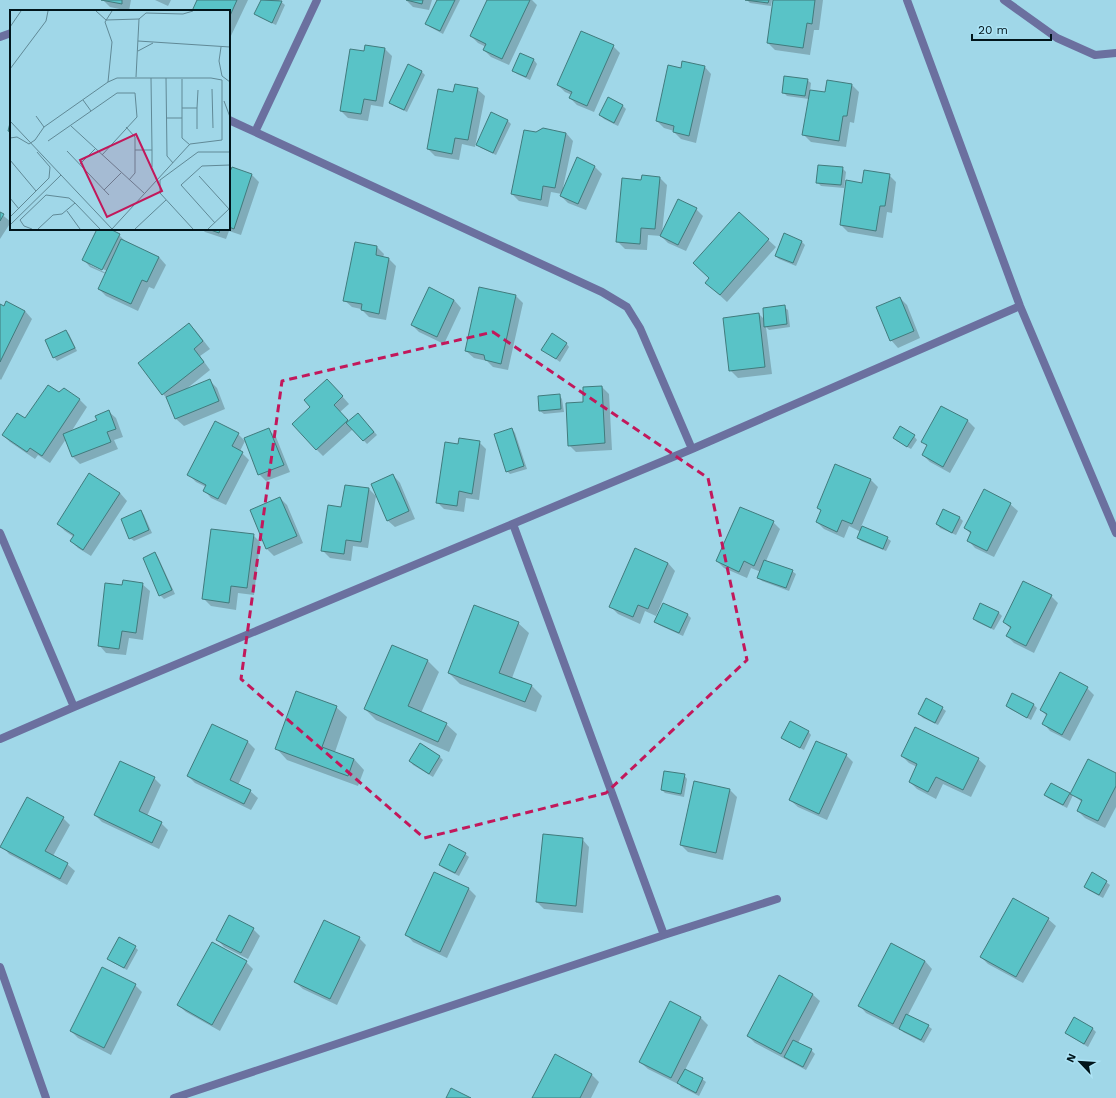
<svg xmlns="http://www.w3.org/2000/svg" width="1116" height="1098" font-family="'Work Sans',sans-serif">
	<rect width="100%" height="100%" fill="#a0d7e8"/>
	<!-- shadow -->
	<path fill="#0003" fill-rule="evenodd" d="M103,0H131L129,11L110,7Z
		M155,0H171L168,6Z
		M198,0H248L229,40V11H193Z
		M262,0H279L285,5L276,25L259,17L256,14Z
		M406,0H432L429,10L413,7Z
		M438,0H460L443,34L430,27L427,24Z
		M488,0H532L537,5L509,65L491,57L484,50L486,47L478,43L471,36Z
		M747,0H772L771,6L750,3Z
		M774,0H823L819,30H814L810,55L775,50L768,43Z
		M366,46L385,49L392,56L383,107L371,105L368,121L348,118L341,111L365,52Z
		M613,46L620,53L594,112L577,105L570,98L572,95L565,92L558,85Z
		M521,55L534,60L537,64L530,80L517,74L514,71Z
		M704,66L711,74L696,143L681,139L674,132V131L664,128L657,121L682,69Z
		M422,72L425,75L407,112L394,106L391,103Z
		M807,80L811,83L810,91L826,94L852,85L859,92L854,123L850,122L846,147L811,142L804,135L809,99L787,96L783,92Z
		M477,89L485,96L475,147L462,144L459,160L435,156L428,149L454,93Z
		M609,98L623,106L626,109L618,126L604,119L600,115Z
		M507,120L511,124L496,155L481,148L477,144Z
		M566,133L573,141L563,188L594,166L602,174L586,210L568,203L561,196L562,194L551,192L548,207L519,201L512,194Z
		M232,168L252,175L259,182L241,235L229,231L226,239L205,232L202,229H229V177Z
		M842,168L846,172L844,188L821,186L817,182Z
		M889,175L896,182L892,213L887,212L883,238L848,232L841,225L863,184Z
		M660,178L667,185L662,233L696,209L703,216L686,251L668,243L661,236L648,235L647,250L625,249L617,241L642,181Z
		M0,213L11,222L0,239Z
		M739,213L776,247L727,302L714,290Z
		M98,229H107L119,235L126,242L159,257L166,265L154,289L149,287L138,311L106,296L99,289L106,274L90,267L83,259ZM90,263L107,271L106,273L90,265Z
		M801,241L805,245L796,266L779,259L776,256Z
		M356,243L377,247L384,254L383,257L389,259L396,266L386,320L369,317L361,309L352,307L344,300Z
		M516,296L523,303L508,370L493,367L487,361L474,358L466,351Z
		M900,298L907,305L920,338L898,348L891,340Z
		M454,300L461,308L444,344L419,332L412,325Z
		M0,306L25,311L32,319L1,380L0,379Z
		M784,307L788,310L790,327L769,330L766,327L772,374L738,378L730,370L759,314L765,320Z
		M189,324L196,331L210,349L200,356L210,370L185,390L209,380L217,388L225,409L184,426L176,419L168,400L163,394Z
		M66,331L69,334L77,351L57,361L54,357Z
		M566,343L569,347L560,362L543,350Z
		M334,387L349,404L340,412L349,422L361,417L377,435L367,444L353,429L323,456L316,449Z
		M602,387L609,394L612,450L576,452L569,445L584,403Z
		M64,389L80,400L87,407L71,432L98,421L108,411L116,418L123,437L114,440L118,449L80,464L73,457L66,439L50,463L38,455L35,459L10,442L3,435L25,420Z
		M559,395L562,399L564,412L544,414L540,411Z
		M941,407L968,421L975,428L950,473L930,462L923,455L928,447L923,442Z
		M512,429L515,433L527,469L510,474L507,471Z
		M269,430L276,437L290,472L266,481L259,474Z
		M238,434L245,441L240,451L249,460L226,505L211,498L204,490L206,487L196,482L189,475Z
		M914,436L917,440L911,449L897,441L894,437Z
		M479,442L486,449L479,500L466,498L464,512L444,509L437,502L459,445Z
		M836,465L871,480L878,487L861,527L887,538L891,541L886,551L861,541L858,538L861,532L849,526L844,538L824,529L817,522L822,511L818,507Z
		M393,475L400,483L415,519L395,527L387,520Z
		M369,489L376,496L368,548L353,546L351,561L330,558L322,550L342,508Z
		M120,493L127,501L91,556L78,548L71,541L74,537L65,531L58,524Z
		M280,498L287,505L303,543L274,556L267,549L251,511Z
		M1010,504L1018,511L994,557L975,548L968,540L971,534L965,528Z
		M141,511L144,515L152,533L134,541L130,538Z
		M944,511L960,518L963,521L956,535L940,528L937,524Z
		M773,522L780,529L766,561L792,571L796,574L789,591L762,581L759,578L761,572L751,568L747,578L724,568L717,561Z
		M253,535L260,542L254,595L238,593L236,610L211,606L204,599Z
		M635,549L668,563L675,571L656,616L645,611L640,624L618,614L611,607Z
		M155,553L158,557L175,594L164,599L160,595Z
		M142,584L150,591L143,640L129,638L126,655L106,653L99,645L123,586Z
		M1051,596L1058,603L1034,653L1014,643L1007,636L1011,629L1004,622Z
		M663,604L688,615L691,618L683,636L659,625L655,622Z
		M998,612L1002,616L994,630L977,622L974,619Z
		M518,623L529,633L512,678L531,685L542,696L536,712L460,684L449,673Z
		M392,646L428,661L439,672L421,713L446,724L457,734L449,752L376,720L365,709Z
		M1087,688L1094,695L1070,741L1050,731L1043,723L1047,716L1041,710Z
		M1013,694L1034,705L1037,708L1031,720L1010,709L1007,706Z
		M336,707L347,717L335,752L354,759L364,770L358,786L287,760L277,749Z
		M942,708L946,711L938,725L923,718L919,714Z
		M213,725L248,742L255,749L238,785L250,791L258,798L251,810L195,783L188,776Z
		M808,731L811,735L804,750L786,741L782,738Z
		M420,745L440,757L443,760L433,777L413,765L410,761Z
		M846,755L853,762L827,820L798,807L790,800Z
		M902,756L978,759L986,766L971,797L943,784L936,799L917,789L910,782L917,767L909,763Z
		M1089,760L1116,774V807L1105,828L1085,818L1078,811L1082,802L1073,795L1067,808L1048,798L1045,795L1069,793L1071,795Z
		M684,775L687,779L684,797L665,793L662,790Z
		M154,778L161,785L147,816L161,823L168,830L159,849L102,822L95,815Z
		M730,790L737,797L723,860L688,852L681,845Z
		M63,818L70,825L53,856L67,864L75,871L67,885L9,854L2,846Z
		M582,839L589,847L583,913L544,909L537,902Z
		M465,854L469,857L459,876L443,868L440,865Z
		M434,873L469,889L476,896L447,958L413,942L406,934Z
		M1106,882L1110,885L1103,898L1088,890L1085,887Z
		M1048,919L1056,926L1023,983L988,964L981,957Z
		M253,929L260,936L248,959L224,947L217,939Z
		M359,938L366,945L337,1005L303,989L295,982Z
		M891,944L925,961L932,969L908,1015L928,1026L932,1029L924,1043L903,1032L901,1029L900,1030L866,1013L859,1005Z
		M135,947L138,950L127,970L112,962L108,958Z
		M246,962L253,969L220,1031L186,1012L178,1005Z
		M135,985L142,992L111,1055L78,1038L71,1031Z
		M812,994L820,1001L798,1043L811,1050L815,1054L806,1070L755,1043L748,1036Z
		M701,1018L708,1025L685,1070L702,1079L706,1082L699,1096L681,1087L679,1084H678L648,1069L640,1062Z
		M1074,1018L1093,1029L1096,1032L1088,1047L1070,1036L1066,1033Z
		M555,1056L592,1075L599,1082L591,1098H533Z"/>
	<!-- building -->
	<path fill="#59c3c7" stroke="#417b7d" d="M101,0H122V4Z
		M197,0H237L229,18V11H192Z
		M261,0L282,1L272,23L254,14Z
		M406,0H423L422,4Z
		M437,0H455L440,31L425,24Z
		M487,0H530L502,59L483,50L486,44L470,36Z
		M745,0H769L768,3Z
		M773,0H815L812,24L807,23L803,48L767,43Z
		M581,31L614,45L587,106L569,98L572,92L557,85Z
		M365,45L385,48L376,101L364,99L361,114L340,111L350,49L364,51Z
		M520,53L534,59L526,77L512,71Z
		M682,61L705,66L689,136L673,132L674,126L656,121L668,65L681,68Z
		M408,64L422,71L404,110L389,103Z
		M784,76L808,79L805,96L782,93Z
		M827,80L852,84L847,116H843L839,141L802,135L810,90L825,92Z
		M455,84L478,88L468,140L455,138L452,154L427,149L438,89L453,92Z
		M608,97L623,105L614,123L599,115Z
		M491,112L508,120L493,153L476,145Z
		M11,119V132L8,131Z
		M543,128L566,133L555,188L543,186L541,200L511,194L524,130L536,132Z
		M577,157L595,166L578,204L560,196Z
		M818,165L843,167L841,185L816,183Z
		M232,167L252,174L234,229L229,227V174Z
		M864,170L890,174L885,206H880L876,231L840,225L846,180L862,183Z
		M642,175L660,177L655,229L641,228L640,244L616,242L622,178L641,180Z
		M678,199L697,208L678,245L660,236Z
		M0,212L4,214L0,221Z
		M739,212L769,239L720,295L705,283L709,278L693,263Z
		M97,229H110L120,234L102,270L82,260Z
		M208,229H220L219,233Z
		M784,233L802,241L793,263L775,256Z
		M121,239L159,257L147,282L142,280L131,304L98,289Z
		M355,242L377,246L376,255L389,258L379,314L361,310L362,304L343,301Z
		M429,287L454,300L437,337L411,325Z
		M479,287L516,295L501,364L485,360L484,355L465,351Z
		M900,297L914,331L890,341L876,307Z
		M6,301L25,311L0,362V304L4,306Z
		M785,305L787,324L764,327L763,308Z
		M759,313L765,367L729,371L723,318Z
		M189,323L203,341L194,349L204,362L162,395L138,363Z
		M66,330L75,348L53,358L45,340Z
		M552,333L567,343L556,359L541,350Z
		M210,379L219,401L175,419L166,397Z
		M327,379L343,396L334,405L348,420L316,450L292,424L310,407L304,400Z
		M48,385L59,392L64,388L80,399L42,456L30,448L27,452L2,435L17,413L25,418Z
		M602,386L605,443L568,446L566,403L583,402V387Z
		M560,394L561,409L539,411L538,396Z
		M941,406L968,420L943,467L922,455L927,445L921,442Z
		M109,410L116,429L107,432L111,442L72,457L63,434L97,420L95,416Z
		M358,413L374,432L363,441L346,423Z
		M215,421L239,433L232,446L243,452L218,499L203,491L206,485L187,475Z
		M900,426L915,435L907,447L893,438Z
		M269,428L284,465L258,475L244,438Z
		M512,428L524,466L506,472L494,434Z
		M459,438L480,441L472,494L459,491L457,506L436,503L445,442L458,444Z
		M835,464L871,479L852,524L842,520L837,532L816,522L821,510L817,508Z
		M89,473L120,493L83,550L70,541L74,535L57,524Z
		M393,474L409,511L387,521L371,484Z
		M345,485L369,488L361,542L346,540L344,554L321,551L328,505L341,507Z
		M984,489L1011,503L987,551L967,541L971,532L964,528Z
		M280,497L297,536L266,549L250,510Z
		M740,507L774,521L754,566L744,561L739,572L716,561Z
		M943,509L960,517L952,533L936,524Z
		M141,510L149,530L129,539L121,519Z
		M862,526L888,537L883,549L857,538Z
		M211,529L254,534L247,588L231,586L229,603L202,599Z
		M635,548L668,563L648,609L638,605L633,617L609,607Z
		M155,552L172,590L159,596L143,558Z
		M764,560L793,570L786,588L757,578Z
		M123,580L143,583L136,633L122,631L119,649L98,646L105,583L122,585Z
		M1023,581L1052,595L1026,646L1006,636L1011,627L1003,622Z
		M663,603L688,614L679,633L654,622Z
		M980,603L999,612L991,628L973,619Z
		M474,605L519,622L499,673L532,685L525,702L448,673Z
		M392,645L428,660L408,706L447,723L438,742L364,709Z
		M1060,672L1088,687L1062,735L1042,724L1047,714L1040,710Z
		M296,691L337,706L322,747L354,759L348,776L275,749Z
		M1012,693L1034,704L1027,718L1006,706Z
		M926,698L943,707L935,723L918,714Z
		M790,721L809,731L800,748L781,738Z
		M212,724L248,741L230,780L251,790L244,804L187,776Z
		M915,727L979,758L963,790L936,777L928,792L909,782L917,764L901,756Z
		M816,741L847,754L819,814L789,800Z
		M420,743L440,756L429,774L409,761Z
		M1088,759L1116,773V786L1098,821L1077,811L1082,800L1070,794Z
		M120,761L155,777L139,811L162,822L152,843L94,815Z
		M664,771L685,774L681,794L661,790Z
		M694,781L730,789L716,853L680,845Z
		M1051,783L1070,793L1063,805L1044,795Z
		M27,797L64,817L45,851L68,863L60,879L0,847Z
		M543,834L583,838L576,906L536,902Z
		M449,844L466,853L455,873L439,865Z
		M434,872L469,888L440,952L405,935Z
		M1092,872L1107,881L1099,895L1084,887Z
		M1013,898L1049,918L1016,977L980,957Z
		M229,915L254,928L241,953L216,940Z
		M324,920L360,937L330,999L294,982Z
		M119,937L136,946L124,968L107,959Z
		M212,942L247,961L212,1025L177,1005Z
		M891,943L925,961L893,1024L858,1006Z
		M102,967L136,984L104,1048L70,1031Z
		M779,975L813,994L781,1054L747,1036Z
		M670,1001L701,1017L671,1078L639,1062Z
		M906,1014L929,1025L921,1040L899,1029Z
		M1074,1017L1093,1028L1084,1044L1065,1033Z
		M793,1040L812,1049L803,1067L784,1057Z
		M555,1054L592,1074L580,1098H532Z
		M685,1069L703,1078L696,1093L677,1083Z
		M451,1088L471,1098H446Z"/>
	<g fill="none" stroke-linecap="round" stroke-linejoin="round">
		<!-- minor -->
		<path stroke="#6b709f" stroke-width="8" d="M907,0L1020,306L1116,533
			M1004,0L1057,38L1095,55L1116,53
			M0,37L11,33
			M229,120L602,292L627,307L640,328L692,449
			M255,132L317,0
			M513,524L664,935
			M0,533L74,707
			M0,739L74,707L692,449L1020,306
			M0,967L46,1098
			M174,1098L664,935L777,899"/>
	</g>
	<!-- marked area -->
	<path fill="none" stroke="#c2185b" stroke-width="3" stroke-dasharray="8 5" stroke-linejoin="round" d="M493,332L708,478L747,660L606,793L424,838L241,679L282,381Z"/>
	<!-- overview -->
	<g transform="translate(10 10)">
		<rect width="220" height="220" fill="#a0d7e8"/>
		<path fill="none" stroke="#608996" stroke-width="1" d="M86,1L96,10L129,9L126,67M129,9L136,3L173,4L183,1M0,17L11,1M128,31L220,37M211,37L209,51L212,66L220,72M128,41L143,33M0,59L36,11L38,1M156,68L157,146L163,153M172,69V128L180,135M98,72L102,32L95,12L102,1M202,79L203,118M73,90L81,101M214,91L220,107V136M172,98H187V119M187,98L188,80M26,106L34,117M157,108H172M0,111L102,219M61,116L134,183M116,117L125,127V163L119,170M0,128L7,127L19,134M38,131L107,83H125L127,107L92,145M19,134L25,130L34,117L98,72L107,68H201L212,70V130L180,134L102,219M125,140H142L141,68M142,140V157M57,141L99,185M0,150L26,181M70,154L85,139M189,166L219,199M94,180L111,163M0,188L9,199M57,201L70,219M0,207L39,168L40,157L27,142M205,213L171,175L192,156L220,155M0,215L51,165M22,219L14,216L10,210L36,185L59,188L65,193M28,219L43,205L52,204L65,193L90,219M125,219L156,190M183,219L150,183V170L188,142H220M198,219L219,199"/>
		<path fill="#c2185b" fill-opacity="0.15" stroke="#c2185b" stroke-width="2" d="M126,124L152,181L97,207L70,150Z"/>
		<rect width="220" height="220" fill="none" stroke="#01151b" stroke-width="2"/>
	</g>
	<!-- north arrow -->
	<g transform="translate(1080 1062) rotate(295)" stroke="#ade4f6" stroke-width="3" paint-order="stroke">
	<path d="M0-3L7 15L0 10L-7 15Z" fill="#01151b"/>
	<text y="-6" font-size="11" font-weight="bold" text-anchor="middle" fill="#01151b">N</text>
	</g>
	<!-- scale -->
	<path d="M972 34v6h79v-6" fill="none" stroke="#01151b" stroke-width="2"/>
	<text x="978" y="34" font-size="12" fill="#01151b" stroke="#ade4f6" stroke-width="3" paint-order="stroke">20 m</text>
</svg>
